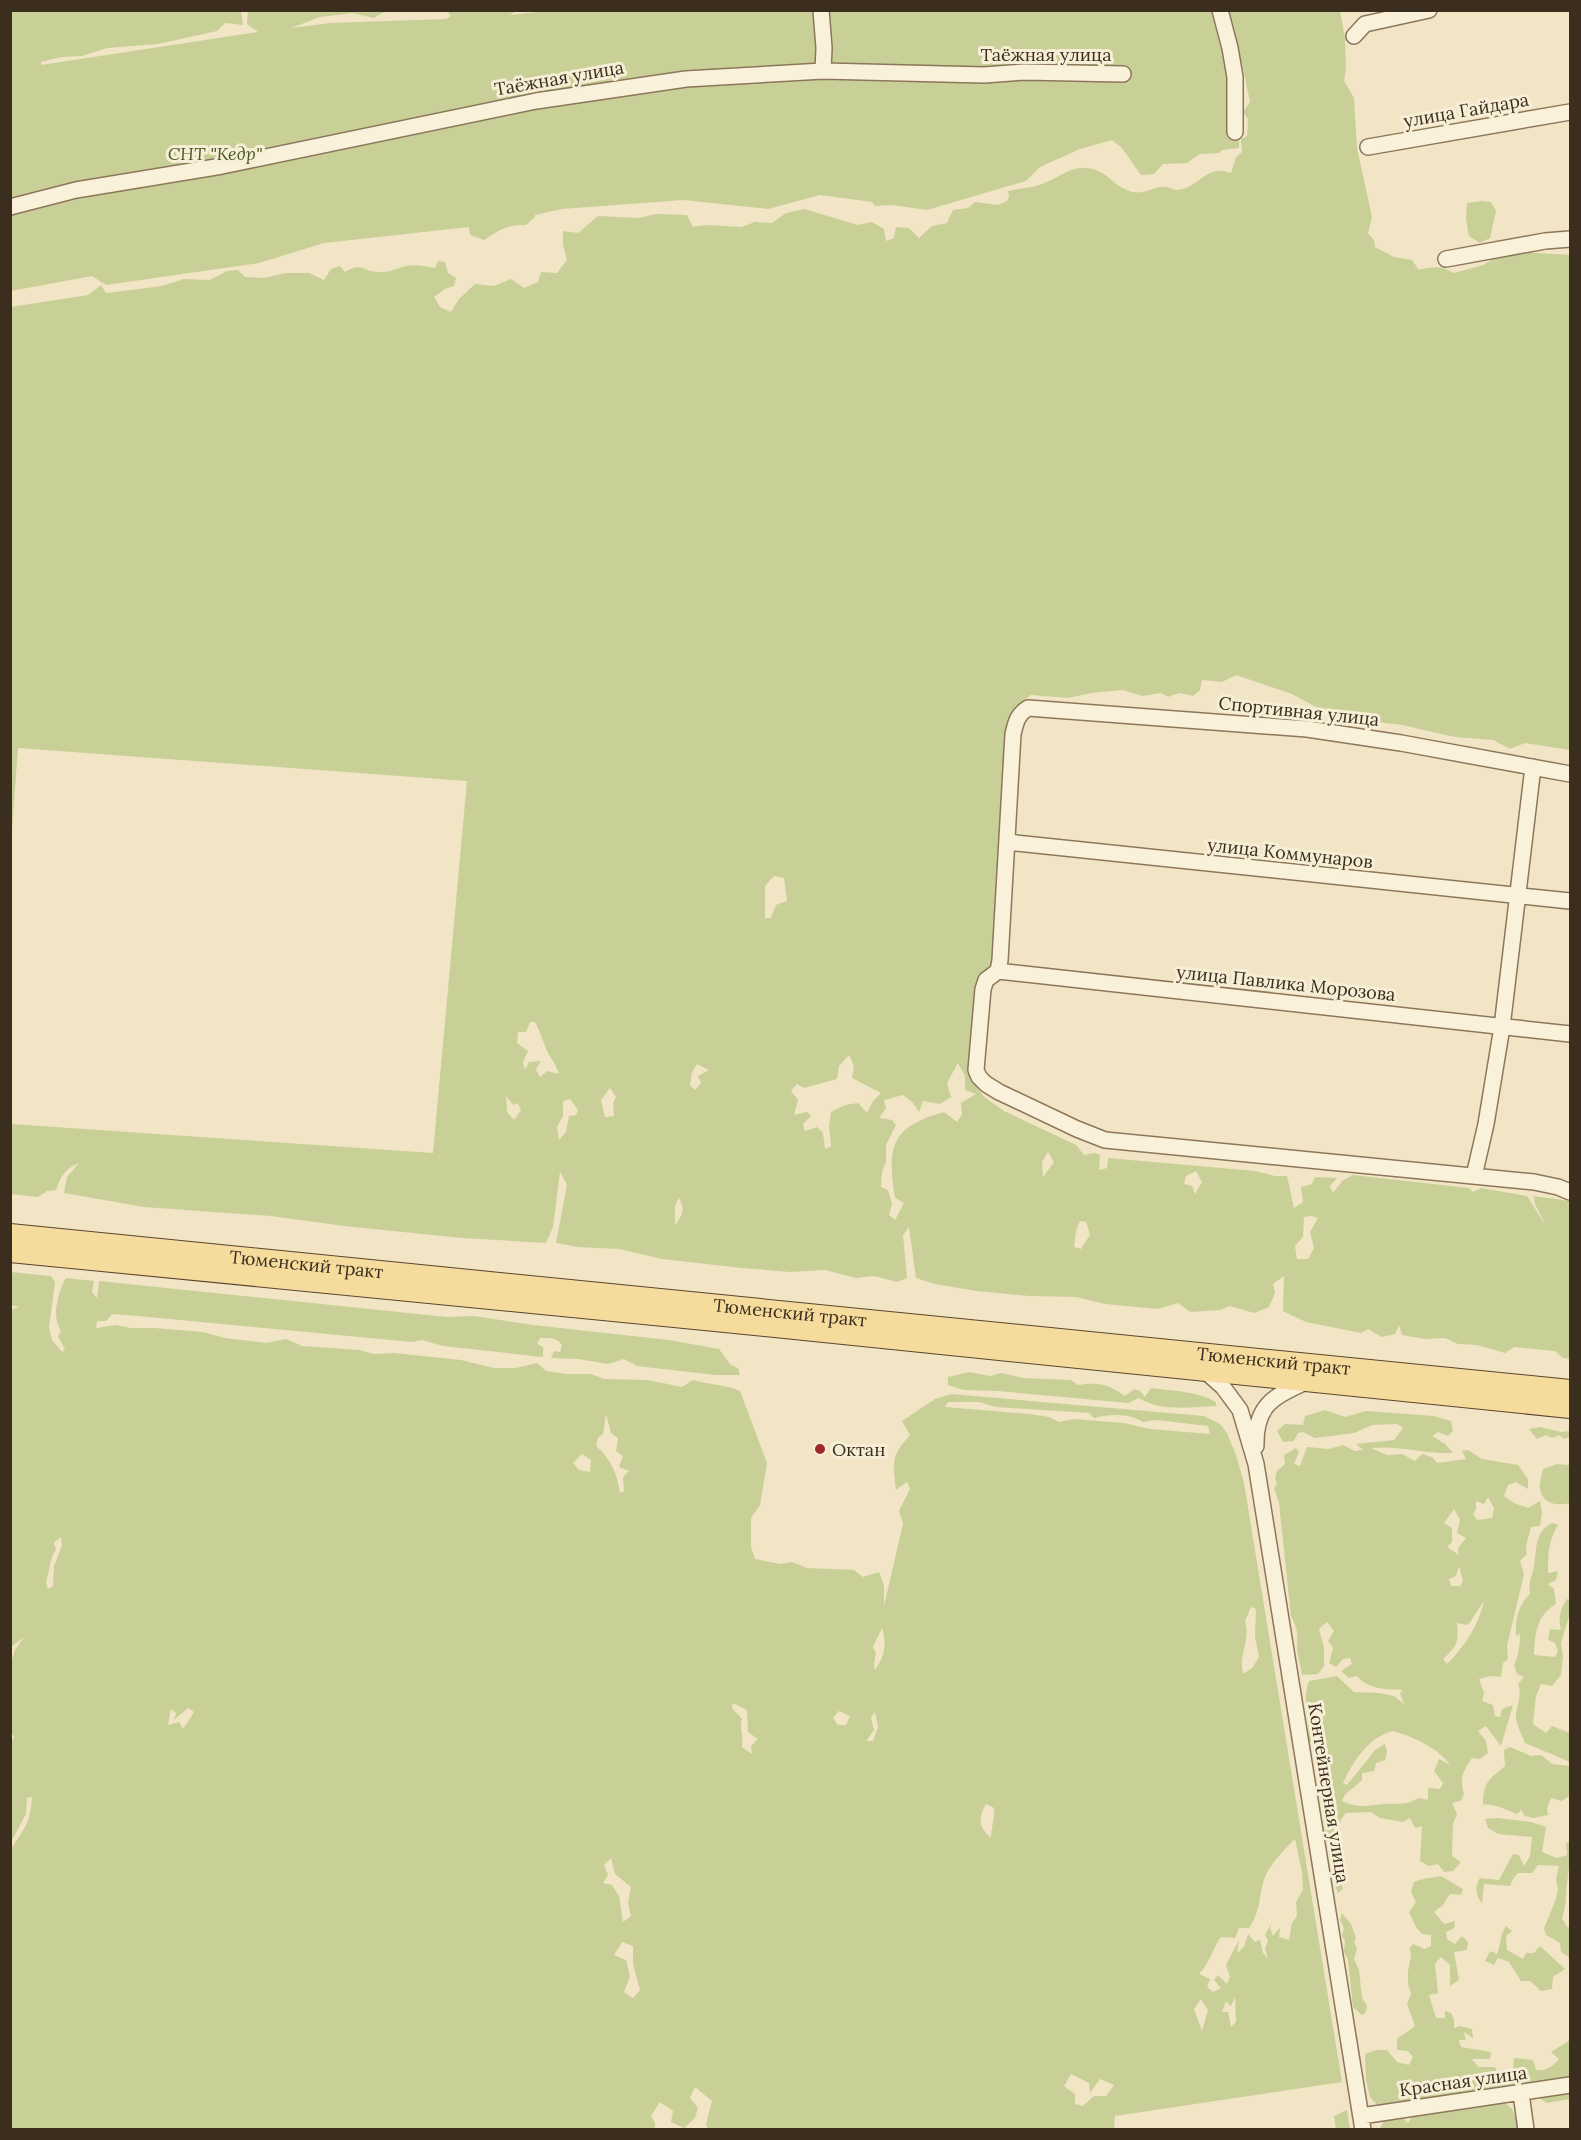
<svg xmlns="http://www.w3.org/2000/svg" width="1581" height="2140" font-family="Lora,serif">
	<rect width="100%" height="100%" fill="#f1e5c5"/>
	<!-- green -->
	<path fill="#c8d098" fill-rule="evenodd" d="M248,10L392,11L382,13L374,18L353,13L320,17L291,28L330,23L446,19L451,16L446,10L516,11L510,15L555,10L1340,11L1345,38L1346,68L1344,81L1354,98L1357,148L1372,217L1368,233L1374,240L1375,247L1394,257L1412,260L1419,270C1432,266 1442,266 1454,273L1483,265L1499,256L1520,252L1570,255V750L1525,743L1510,749L1493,740L1455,737L1402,725L1361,720L1322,710L1292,694L1236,675L1222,682L1202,680L1200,690L1193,696L1179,693L1168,697L1161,693L1142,696L1123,690L1091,693L1068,698L1031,695L1022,702L1013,717L1001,819L992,958L974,1070L977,1088L984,1097L1004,1111L1076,1145L1084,1155L1095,1153L1100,1155L1099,1170L1107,1168L1108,1158L1255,1171L1275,1176H1287L1294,1208L1303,1202L1301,1187L1312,1184L1315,1177L1337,1178L1330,1186L1333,1193L1342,1181L1353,1175L1469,1188L1473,1192L1481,1188L1527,1196L1546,1226L1535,1204L1534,1196L1570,1201V1359L1563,1358L1555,1351L1514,1347L1505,1353L1477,1345L1458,1344L1445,1338L1425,1339L1402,1335L1399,1325L1395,1334L1382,1337L1368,1329L1361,1333L1306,1322L1283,1311L1284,1276L1273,1284L1275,1293L1269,1307L1254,1313L1230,1306L1220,1310L1190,1312L1178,1303L1158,1309L1105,1304L1076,1297L1029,1296L977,1291L935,1284L916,1278L909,1227L903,1235L907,1278L897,1282L874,1276L856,1278L825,1270L790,1272L742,1268L662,1259L619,1249L578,1247L556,1243L567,1185L560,1172L553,1227L546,1243L462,1238L344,1226L271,1216L144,1207L64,1193L67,1177L79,1163C65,1169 61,1176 56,1190L47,1191L38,1197L11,1194V1124L433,1153L467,781L18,748L11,843V307L88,295L101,285L106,293L162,286L184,279L210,280L227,271L238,270L245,277L264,278L286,273H309L324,280L331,269L340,266L345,272C362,262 362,271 377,272C389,273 395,269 406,266C415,264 426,266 435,268L438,261L445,262L448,273L456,278L454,286L445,289L434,297L440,307L451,312L459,299L475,284L494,286L511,279L524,288L538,282L541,272L557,273L567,260L563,245V231L578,233L598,216L639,218L656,214L687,215L693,227L706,225L741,227L755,222L772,223L786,213L804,209L858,225L872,222L884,229L886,241L894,238L896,227L909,228L919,238L932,226L947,223L953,210L968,208L975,202L998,205L1007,201L1009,196L1008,191C1019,188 1034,188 1044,183C1059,178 1070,166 1087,168C1109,171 1111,184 1127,190C1143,197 1150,187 1163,187C1168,186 1172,190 1177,190C1200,188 1206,163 1231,173L1236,157L1242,152L1241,139L1247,136L1248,119L1243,112L1250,102L1242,64L1240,62L1239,148L1222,150L1219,153L1200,154L1187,163L1163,164L1154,174L1141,175L1122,148L1112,140L1080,149L1040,167L1026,181L927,210L891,205L875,206L872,202L820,195L768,209L683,200L562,209L535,215V217L526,225C509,224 498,230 484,240L470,235L469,227L324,243L259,263L106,285L92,276L11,291V11H241L243,25L225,23L217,31L158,44L107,48L82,56L61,57L41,62V65L258,32L247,24ZM774,876L784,878L787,901L776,905L771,918H765V886ZM530,1022H535C540,1031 543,1041 547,1051C551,1059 556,1064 559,1074L547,1071L540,1077L536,1069L541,1061L529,1062L525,1070L523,1062L528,1051L517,1043L518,1032H526ZM849,1055L854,1066L852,1078L881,1093L873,1101L867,1113L858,1103L845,1105L831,1112L829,1126L831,1146L825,1149L823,1133L817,1127L805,1131L803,1124L811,1116L807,1112L794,1115L798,1100L791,1091L797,1084L804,1088L837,1079L839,1066ZM958,1063L965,1076V1090L976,1094L961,1103L962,1115L957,1122L944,1112C890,1127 887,1147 895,1198L904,1203L895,1220L889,1215L892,1204L888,1190L881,1187L882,1172L886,1162V1145L896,1125L892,1120L879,1118L886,1108L884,1100L903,1095L913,1103L919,1112L923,1101L940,1104L951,1097L947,1083ZM697,1064L709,1070L698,1076L701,1083L695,1090L690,1085L692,1072ZM610,1088L616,1097L613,1103L614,1116L605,1117L601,1100ZM506,1096L513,1105L518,1103L521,1110L514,1120L507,1112ZM570,1099L578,1110L576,1115L569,1116L566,1132L559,1140L557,1127L563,1116V1101ZM1048,1152L1054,1162L1043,1177L1042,1162ZM1196,1171L1202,1182L1195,1194L1192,1186L1184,1184L1186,1176ZM679,1198C685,1209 683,1215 675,1225V1206ZM1311,1216L1318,1218L1310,1232L1314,1248L1308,1259H1297L1295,1246L1303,1237L1304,1217ZM1080,1221L1086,1222L1090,1235L1081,1249L1074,1247L1076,1231Z
		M1481,201L1491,202L1496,211L1490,238L1480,243L1469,236L1466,219L1467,203Z
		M11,1272L51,1276L55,1282L49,1328L52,1340L62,1352L65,1349L58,1336L61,1331C51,1317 58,1292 66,1278L94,1281L92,1292L97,1298L99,1281L447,1317L474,1316L533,1325L669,1340L719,1349L731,1365L738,1368L740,1375H715L637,1366L624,1359L608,1364L578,1359L551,1358L554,1351L560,1352L562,1345C556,1337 549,1338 540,1338L537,1344L543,1347V1357L443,1346L422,1340L412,1342L138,1316L112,1314L106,1321H97L96,1328L116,1325L131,1328H154L203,1332L225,1338L266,1343L286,1339L302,1346L359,1350L374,1354L394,1353L461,1360L494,1368H516L537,1363L546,1371L567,1374H591L604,1379L648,1380L682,1387L693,1380C709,1385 724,1384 740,1391L767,1463L760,1505L751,1518V1547L755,1559L780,1564L792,1562L807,1568L854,1570L863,1577L879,1572L884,1585V1606L903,1524L899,1511L910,1489L907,1482L896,1490C893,1462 890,1457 910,1435L902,1421L935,1399L951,1394L1204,1416L1220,1424L1227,1433L1236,1455L1244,1483L1342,2082L1115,2116L1114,2130L708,2129L706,2124L712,2101L695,2087L690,2098L698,2108L695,2118L684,2128L671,2122L673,2111L660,2102L651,2116L655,2123V2129H11V1849C24,1830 31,1821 32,1797L27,1798L26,1814L11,1842L10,1741L15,1738L11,1732V1658L13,1657L15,1650L24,1637L11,1647L10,1310L19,1307L11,1305ZM948,1402H979L996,1407L1089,1413L1094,1418C1110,1414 1129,1413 1143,1422L1156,1420L1208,1426L1210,1434L1150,1429L1124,1423L1074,1419L1059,1422L1049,1417L1030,1414L945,1407ZM606,1414L611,1433L618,1438L616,1451L623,1456L619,1467L629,1471L623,1477L624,1491L620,1493C617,1474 611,1459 596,1446L598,1438L603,1434ZM582,1454L591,1460L590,1472L579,1470L573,1463ZM61,1537L62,1545L54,1566L53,1586L48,1589L46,1582C50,1571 49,1559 56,1550L54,1542ZM1251,1607L1256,1609L1255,1637L1259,1657L1252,1668L1243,1674C1238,1655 1251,1641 1245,1621ZM882,1628C887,1644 885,1656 875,1670L874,1664L876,1653L873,1647ZM733,1703L747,1710L748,1732L758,1739L751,1746L752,1754L742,1747C744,1735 739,1729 742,1719L732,1708ZM188,1708L194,1712L183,1729L179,1722L168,1725L171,1709L176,1713L174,1720ZM839,1711L850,1716L846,1725H838L833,1718ZM875,1712L878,1727L873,1741H866L874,1730L871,1718ZM986,1804L994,1808C995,1819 991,1827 991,1838C978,1826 978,1819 986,1804ZM1295,1839L1302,1872L1303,1890L1296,1902L1297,1916L1292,1923L1289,1940L1279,1937L1280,1928L1273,1936L1270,1928L1272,1922L1265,1935L1268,1941L1265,1949L1268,1959L1263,1953L1260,1940L1255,1942L1248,1934L1244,1947L1237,1953L1239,1940L1226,1965L1230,1977L1227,1984L1218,1975L1214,1980L1221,1988L1213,1992L1207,1987L1210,1979L1199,1974C1210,1963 1212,1949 1221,1937L1235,1938L1239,1928H1249C1262,1909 1258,1896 1265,1877C1271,1863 1284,1850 1295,1839ZM611,1858L615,1874L631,1887L628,1903L631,1916L623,1922L619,1896L612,1885L603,1883L608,1875L604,1865ZM622,1942L633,1946V1964L640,1990L633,1998L624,1992L630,1976L626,1960L614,1955ZM1235,1997L1236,2022L1231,2027L1228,2012H1222L1226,2001L1231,2006ZM1201,1999L1208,2010L1202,2031L1194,2009ZM1071,2074L1089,2083L1090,2093L1100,2079L1114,2085L1106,2096H1094L1083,2106L1075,2104V2094L1064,2086Z
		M969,1372L990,1376L1001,1373L1023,1378L1071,1380L1078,1385C1100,1382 1107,1384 1125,1396L1134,1389L1140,1391L1145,1397L1151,1388C1173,1391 1196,1391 1216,1402V1406C1192,1407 1160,1412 1139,1398L1128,1403L998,1391L963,1390L948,1385V1377Z
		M1325,1410L1345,1417L1366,1411L1434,1416L1451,1421L1453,1431L1448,1436L1438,1432L1432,1436L1445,1444L1453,1453C1425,1454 1398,1445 1371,1448L1387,1455L1402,1454L1415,1461L1422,1454L1432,1457L1437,1463L1466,1459L1462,1451L1468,1450L1482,1459L1518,1465L1528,1479V1489L1516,1482L1508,1485L1504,1496L1514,1503L1528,1508L1540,1501L1542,1513L1540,1526L1531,1527L1526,1546L1527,1554L1520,1561L1524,1574L1507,1646L1508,1659L1503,1663L1501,1677L1491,1676L1479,1679L1484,1693L1482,1701L1493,1705L1495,1716L1500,1717L1502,1709L1513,1705L1501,1746L1486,1726L1478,1731L1486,1741L1488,1753L1480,1759L1472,1758C1463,1772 1459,1778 1464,1794L1461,1801L1452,1803L1457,1814L1453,1824L1452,1856L1461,1862L1453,1871L1444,1872L1438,1864L1429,1866L1420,1861L1422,1826L1415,1828L1410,1818L1403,1822L1380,1818L1371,1812L1346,1813C1337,1823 1335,1833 1338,1845L1332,1849L1326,1838L1313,1740L1308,1742C1311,1721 1301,1701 1309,1681L1337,1676L1354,1692L1379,1693L1394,1696L1404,1704L1400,1693L1403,1690C1386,1689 1369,1690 1357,1676L1349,1678L1341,1671L1352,1664L1350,1658L1343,1659L1336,1667L1329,1663L1333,1648L1328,1641L1334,1631L1327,1622L1319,1629L1324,1647V1666L1318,1674L1302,1675C1301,1666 1297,1655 1297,1645C1298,1634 1297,1627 1291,1616L1279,1503L1274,1488L1277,1484L1275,1478L1277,1471L1285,1464L1284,1455L1296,1448L1299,1452L1294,1464L1300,1466L1307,1447L1329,1449L1343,1445L1355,1451L1363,1450L1356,1444L1394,1440L1403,1428L1397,1424L1372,1425L1354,1433L1315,1438L1303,1432L1298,1433L1294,1441L1283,1442L1277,1431L1285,1424L1303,1425L1305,1416ZM1488,1497L1494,1508L1492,1518L1477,1520L1473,1514L1476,1509V1501L1484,1504ZM1454,1509L1460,1520L1457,1533L1466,1538L1458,1548L1459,1555L1447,1547L1452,1542V1528L1444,1523ZM1459,1566L1463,1581L1460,1586H1451L1449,1579L1456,1576ZM1484,1601C1479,1625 1464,1647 1447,1664L1443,1659C1457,1646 1459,1643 1457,1623L1468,1625ZM1393,1731C1414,1737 1437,1747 1450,1765L1439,1759L1434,1771L1443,1783L1440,1789L1428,1788V1800L1419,1798C1403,1806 1401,1803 1385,1804C1368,1805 1358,1809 1342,1801C1345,1791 1355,1788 1362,1780V1773L1374,1771L1376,1763L1385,1760L1387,1751L1385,1744L1375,1750L1347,1785L1343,1783C1353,1762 1368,1737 1393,1731Z
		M1540,1427L1561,1432L1570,1431V1437L1564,1439L1559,1435L1552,1438L1546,1435L1537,1439L1529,1429Z
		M1557,1464L1570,1465V1503C1558,1506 1543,1505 1540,1489C1539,1483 1542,1475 1543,1469Z
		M1552,1523L1558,1525C1548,1540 1548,1556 1548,1573L1558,1571L1556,1580L1548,1584L1554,1589L1556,1604C1536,1616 1535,1634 1534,1655L1555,1657L1558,1651L1555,1643L1548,1640L1550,1629L1561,1630C1558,1618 1560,1609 1567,1599L1570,1600V1613L1561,1643L1563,1657L1561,1675L1552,1686L1541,1684L1536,1696L1533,1724L1546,1733L1552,1726L1570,1733V1762L1525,1743C1522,1735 1515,1722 1516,1714C1518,1702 1522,1695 1518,1684L1524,1677L1517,1674L1514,1665C1519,1654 1520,1646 1520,1634L1516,1636C1515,1621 1518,1605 1530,1594C1528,1579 1532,1579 1534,1566C1537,1549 1534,1532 1552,1523Z
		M1510,1747L1531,1756L1541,1755L1552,1764L1570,1766V1796L1561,1801L1551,1798L1547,1808L1548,1815L1533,1818L1525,1816L1521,1810L1517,1814L1497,1806L1483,1804C1483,1783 1489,1779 1505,1766L1504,1750Z
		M1498,1818L1531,1822L1546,1827L1542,1852L1557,1858L1567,1855L1566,1844L1570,1840C1571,1858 1569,1867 1567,1884C1565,1898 1567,1903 1562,1918L1567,1927H1570V1958L1561,1952L1560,1943L1546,1935L1544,1928L1555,1902L1558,1890L1556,1879L1559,1866L1538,1865L1532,1873H1518L1513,1879L1510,1886L1484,1884L1482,1904C1476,1895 1474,1888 1480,1878L1499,1880L1513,1854L1519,1855L1524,1866L1530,1856L1532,1837L1498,1834L1488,1828L1485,1819Z
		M1336,1862L1342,1865L1345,1871L1340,1879L1343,1889L1338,1893C1334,1882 1329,1872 1336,1862Z
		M1441,1876L1463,1889L1461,1895L1450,1894L1443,1905L1434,1912L1444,1924L1455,1921L1454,1928L1446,1932L1447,1939L1455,1944L1462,1936L1468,1942L1467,1950L1454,1952L1459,1980L1450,1986V1965L1441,1957L1435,1964L1438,1993L1429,1995L1436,2018H1445V2011L1451,2013L1454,2020V2028L1460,2026L1472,2029L1473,2038L1464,2032L1466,2040H1459L1461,2047L1491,2052L1490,2059H1472L1478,2067H1495L1499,2076L1508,2075L1513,2068L1514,2058L1533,2060L1536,2070C1547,2071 1552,2067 1559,2059L1551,2052L1570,2040V2081L1457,2098L1406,2101L1389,2106L1377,2105L1370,2097L1366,2080L1365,2054L1377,2050H1387L1397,2062L1409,2065L1413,2057L1408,2051L1397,2050V2039L1415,2026L1407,2004L1411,1994L1408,1984V1971L1411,1957L1410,1948L1413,1944L1425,1949L1431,1946V1935L1422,1934L1416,1927L1409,1912L1416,1902L1411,1892L1414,1882C1423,1878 1432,1878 1441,1876Z
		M1342,1913L1351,1924L1356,1938L1354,1942L1357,1949L1354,1959L1359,1970L1362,1998L1367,2005L1366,2012L1362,2015L1353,2007L1348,1960L1344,1952L1345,1941L1342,1936L1344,1928L1340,1920Z
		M1506,1926L1512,1931L1506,1936L1507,1950L1523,1959L1526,1953H1534L1540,1946L1565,1969L1553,1977L1552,1989L1541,1991L1530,1981H1521L1509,1962L1498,1958L1494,1965L1485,1961L1490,1951L1497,1954C1501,1945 1500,1934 1506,1926Z
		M1570,2090V2099L1547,2103L1541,2099V2094Z
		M1503,2101L1512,2109L1521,2130H1379L1385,2119L1402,2117L1408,2123L1414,2114Z
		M1347,2110L1350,2129H1336L1334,2116Z"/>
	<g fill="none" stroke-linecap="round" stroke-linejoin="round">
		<defs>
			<path id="minor" d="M821,10L824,48L823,71
				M1220,10L1230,48L1235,77V132
				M1354,36L1365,24L1429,10
				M1368,147L1570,112
				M10,207L76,190L222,166L536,101L686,79L823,71L984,75L1024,72L1123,74
				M1446,259L1545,241L1570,239
				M1570,774L1401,743L1307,729L1028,708C1017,715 1016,722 1013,734L1000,960L998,971L986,980L983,989L976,1070L979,1077L986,1084L999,1092L1077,1129L1105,1140L1534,1182L1558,1187L1570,1192
				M1007,842L1570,901
				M998,971L1570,1034
				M1474,1176L1486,1124L1502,1027L1533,767
				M1205,1371L1223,1387L1240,1410L1256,1464L1363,2130
				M1256,1446C1255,1406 1273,1396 1306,1382
				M1521,2093L1526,2130
				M1361,2116L1570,2085"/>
			<g id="major">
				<path id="s1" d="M10,1234L1570,1390"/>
				<path d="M10,1252L715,1321L1570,1408"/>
			</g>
		</defs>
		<!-- minor casing -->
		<use href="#minor" stroke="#8d765a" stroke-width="18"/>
		<!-- major casing -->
		<use href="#major" stroke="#5b442e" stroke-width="22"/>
		<!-- minor -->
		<use href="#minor" stroke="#faf1da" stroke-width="15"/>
		<!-- major -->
		<use href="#major" stroke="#f5db9c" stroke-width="20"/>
	</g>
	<!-- markers -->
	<circle fill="#9f2927" stroke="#f7eed6" stroke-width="2" cx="820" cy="1449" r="6"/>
	<g text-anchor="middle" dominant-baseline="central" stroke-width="6" stroke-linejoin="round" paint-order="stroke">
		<!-- street labels -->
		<g font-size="18" fill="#3c2e1f" stroke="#f7eed6">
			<text x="1046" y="54">Таёжная улица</text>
			<text transform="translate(559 78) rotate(-10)">Таёжная улица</text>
			<text transform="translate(1466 110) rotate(-10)">улица Гайдара</text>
			<text transform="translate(1299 711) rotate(6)">Спортивная улица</text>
			<text transform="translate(1290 853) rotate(6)">улица Коммунаров</text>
			<text transform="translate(1286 983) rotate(6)">улица Павлика Морозова</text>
			<text stroke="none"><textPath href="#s1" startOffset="298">Тюменский тракт</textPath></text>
			<text stroke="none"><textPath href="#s1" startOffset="784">Тюменский тракт</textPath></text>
			<text stroke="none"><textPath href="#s1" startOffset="1270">Тюменский тракт</textPath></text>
			<text transform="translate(1329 1793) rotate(81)">Контейнерная улица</text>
			<text transform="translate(1463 2081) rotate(-8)">Красная улица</text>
		</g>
		<!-- park labels -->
		<g font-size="18" font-style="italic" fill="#4b5a24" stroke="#f7eed6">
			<text x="215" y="153">СНТ "Кедр"</text>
		</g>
		<!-- poi labels -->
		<g font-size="18" fill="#3c2e1f" stroke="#f7eed6" text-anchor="start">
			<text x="832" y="1449">Октан</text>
		</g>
	</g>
	<!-- border -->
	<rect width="1581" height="2140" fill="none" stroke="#3c2e1f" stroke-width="24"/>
</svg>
